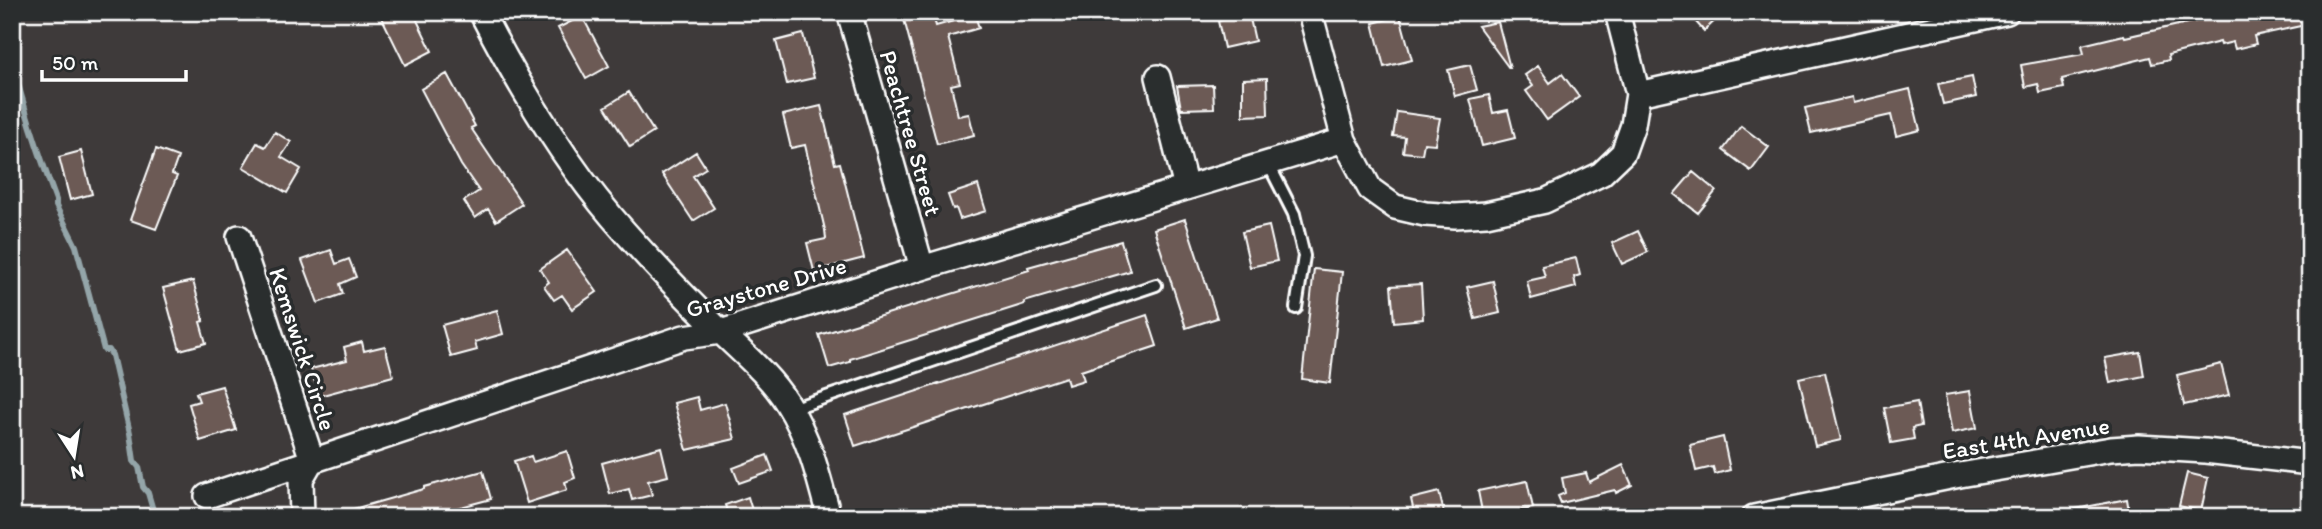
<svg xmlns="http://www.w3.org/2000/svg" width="2322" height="529" font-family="Itim,sans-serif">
	<rect width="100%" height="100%" fill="#3e3a3a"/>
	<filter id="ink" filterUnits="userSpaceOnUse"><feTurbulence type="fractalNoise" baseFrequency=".0143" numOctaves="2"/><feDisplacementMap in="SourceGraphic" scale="14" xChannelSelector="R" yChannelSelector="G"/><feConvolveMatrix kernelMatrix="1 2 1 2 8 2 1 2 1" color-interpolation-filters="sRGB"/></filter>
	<g filter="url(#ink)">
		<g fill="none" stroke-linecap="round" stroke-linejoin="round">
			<!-- stream -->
			<path stroke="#94a5a9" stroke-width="6" d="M12,61C24,109 39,154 56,200V206L76,246L104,350H109L112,355L130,433L134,461L139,467L143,487L148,493L155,517"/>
		</g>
		<!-- building -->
		<path fill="#6c5a55" stroke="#fff" stroke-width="2" d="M379,12H413L432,51L405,65Z
			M902,12H932L936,26L975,15L979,28L948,37L960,83L951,85L958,116L969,114L974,135L937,144Z
			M1687,12H1724L1704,31Z
			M2236,12H2310V24L2254,36L2256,44L2235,49L2233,42L2221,45L2220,42L2168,55L2169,60L2152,64L2150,57L2062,79L2064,88L2040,93L2038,84L2025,87L2021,65L2084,54L2082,45L2124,35L2125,37Z
			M1249,14L1255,41L1224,48L1218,21Z
			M582,16L609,66L586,79L558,28Z
			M1400,16L1412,60L1384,67L1373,23Z
			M1498,22L1510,68H1509L1478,26Z
			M803,34L814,78L787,84L776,41Z
			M1470,65L1477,90L1455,96L1448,70Z
			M1538,66L1550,83L1562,74L1579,97L1547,120L1526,91L1533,86L1525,75Z
			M447,74L475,126L471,128L522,204L496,221L488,209L475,218L464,201L479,191L461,165L421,89Z
			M1972,77L1976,97L1943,104L1938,84Z
			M1267,78L1268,115L1243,116V79Z
			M1213,85L1214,108L1181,109L1177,86Z
			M1910,89L1920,130L1896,136L1891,115L1811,133L1805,108L1852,97L1853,103Z
			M629,92L654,132L630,147L605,107Z
			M1489,95L1493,113L1508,110L1515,138L1482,146L1470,99Z
			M821,106L835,164L840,163L864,258L814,271L807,243L826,239L825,230L805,145L791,148L783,115Z
			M1397,112L1440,118L1435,144L1424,143L1422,154L1403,152L1405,137L1393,136Z
			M1741,126L1769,147L1751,171L1723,150Z
			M275,132L291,142L281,157L301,169L287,193L243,167L257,143L265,147Z
			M156,149L178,157L172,174L177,176L156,229L130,220Z
			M81,151L92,194L70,200L59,157Z
			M696,152L706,168L693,176L714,208L693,221L662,174Z
			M1693,172L1716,191L1698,213L1674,194Z
			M978,185L986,211L960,219L956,208L953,209L948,195Z
			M1185,219L1217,318L1186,328L1154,229Z
			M1269,226L1277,261L1250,267L1242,232Z
			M1638,231L1648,252L1622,264L1612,243Z
			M1121,241L1130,271L1024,302L1025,304L850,359V362L829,368L819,335L1029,270L1028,267Z
			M331,250L336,264L349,259L356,277L340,284L343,294L318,303L302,260Z
			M567,250L597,292L572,309L562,295L554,300L544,286L549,282L540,269Z
			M1576,258L1580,275L1574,277L1576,287L1531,299L1527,281L1545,277L1542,266Z
			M1314,269L1342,272L1330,383L1302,379Z
			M193,281L204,321L200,322L206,343L180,350L163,288Z
			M1493,281L1500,313L1475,319L1467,287Z
			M1421,284L1423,319L1394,322L1391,286Z
			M497,310L503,334L475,342L477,350L451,357L442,325Z
			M1147,315L1157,346L1081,371L1084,380L1068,385L1066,377L855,446L845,415Z
			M362,342L364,351L385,346L393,376L319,396L311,369L347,360L344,347Z
			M2140,352L2144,376L2110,383L2105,358Z
			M2221,364L2229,395L2184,405L2177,375Z
			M1825,372L1841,440L1815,446L1799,378Z
			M222,386L236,430L200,441L189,404L199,401L196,393Z
			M1970,391L1977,428L1952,433L1945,395Z
			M697,397L700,410L725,403L735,439L687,450L674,403Z
			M1917,402L1921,426L1912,428L1914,439L1891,443L1884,408Z
			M1723,437L1730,470L1715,474L1713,467L1696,471L1690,445Z
			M661,447L668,476L648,481L652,495L632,500L629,489L610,494L602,463Z
			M567,451L575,478L565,482L567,490L527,503L514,461L531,456L533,462Z
			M767,455L773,471L739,483L733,468Z
			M1623,465L1632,485L1616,493L1615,490L1561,503L1558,496L1565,493L1562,478L1586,473L1589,482Z
			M483,471L491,499L423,517H344L343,512L424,489V487Z
			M2187,473L2208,478L2201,511L2179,506Z
			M1527,481L1533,508L1483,517L1478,491Z
			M1439,492L1445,517H1415L1411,499Z
			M748,497L754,517H729L725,505Z
			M2127,499L2130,517H2076L2075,509Z"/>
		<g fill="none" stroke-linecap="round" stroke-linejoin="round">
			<defs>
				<path id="lane" d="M1268,163L1294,214L1304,256L1296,308
					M791,409L1156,285"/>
				<path id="street" d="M481,12C518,84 560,156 612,217C647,258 684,296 722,333C745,355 770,376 787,403C809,437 819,478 829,517
					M849,12L922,268
					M1310,12L1344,140L1370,189L1395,207L1425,214L1455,216L1486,214L1545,201L1601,174L1623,153L1633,125L1638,94L1617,12
					M1158,77L1186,188
					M1638,94L2007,12
					M239,237L312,460L301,479L302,517
					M207,496L684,337L721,332L922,268L1344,140
					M1754,517L1960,475L2111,449L2139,447L2205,451L2310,463"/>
			</defs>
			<!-- lane casing -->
			<use href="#lane" stroke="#fff" stroke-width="16"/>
			<!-- street casing -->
			<use href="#street" stroke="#fff" stroke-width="28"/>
			<!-- lane -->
			<use href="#lane" stroke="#2a2d2e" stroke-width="10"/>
			<!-- street -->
			<use href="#street" stroke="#2a2d2e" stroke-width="23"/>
		</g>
	</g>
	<g text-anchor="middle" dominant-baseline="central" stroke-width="7" stroke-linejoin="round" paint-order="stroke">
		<!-- street labels -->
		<g font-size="24" fill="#fff" stroke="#2a2d2e">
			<text transform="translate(911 133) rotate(74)">Peachtree Street</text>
			<text transform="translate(766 287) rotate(-16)">Graystone Drive</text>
			<text transform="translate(303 349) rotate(72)">Kemswick Circle</text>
			<text transform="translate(2026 438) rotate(-9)">East 4th Avenue</text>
		</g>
	</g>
	<!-- margin -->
	<rect width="2322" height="529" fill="none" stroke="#2a2d2e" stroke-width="42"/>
	<rect x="21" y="21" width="2280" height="487" fill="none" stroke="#fff" stroke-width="2.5" filter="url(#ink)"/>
	<!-- north arrow -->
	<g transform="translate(74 456) rotate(168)" stroke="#2a2d2e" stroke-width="5" paint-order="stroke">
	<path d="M0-5L12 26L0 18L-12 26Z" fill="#ffffff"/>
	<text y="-10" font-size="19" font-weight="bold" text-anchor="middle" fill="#ffffff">N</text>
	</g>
	<!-- scale -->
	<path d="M42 70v10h144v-10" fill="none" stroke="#ffffff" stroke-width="3.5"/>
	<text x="52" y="70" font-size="21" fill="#ffffff" stroke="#2a2d2e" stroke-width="5" paint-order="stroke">50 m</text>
</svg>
